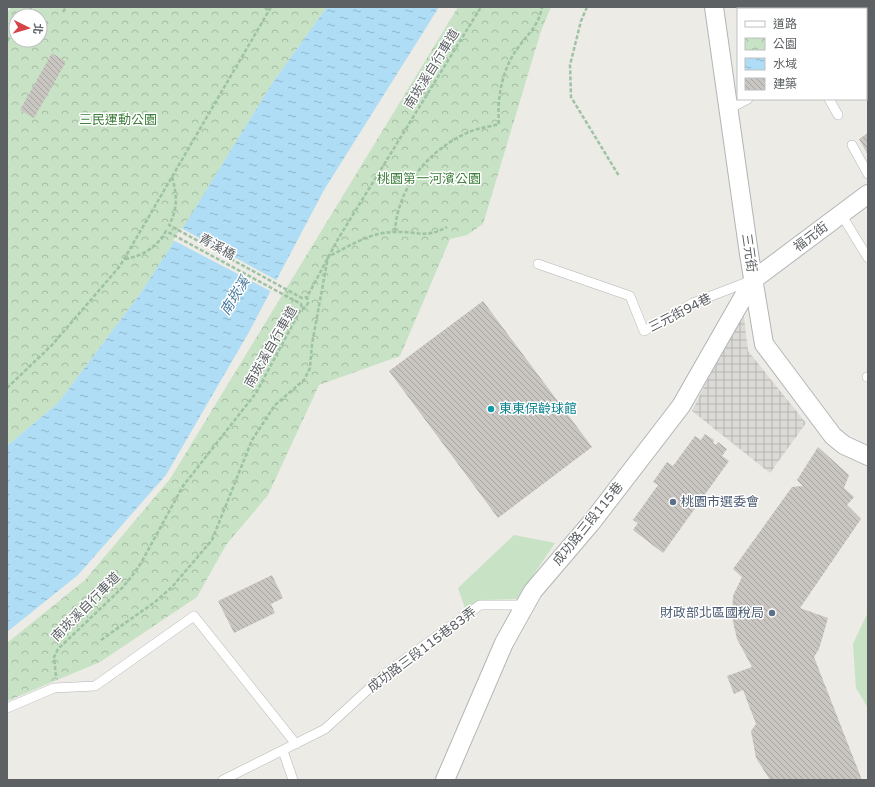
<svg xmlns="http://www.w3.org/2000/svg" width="875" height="787" font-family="'Varela Round','Noto Sans TC',sans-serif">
	<defs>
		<pattern id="industrial-grid" width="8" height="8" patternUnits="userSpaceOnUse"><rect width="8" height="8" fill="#dcdad7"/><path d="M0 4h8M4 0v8" fill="none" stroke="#b6b4b2"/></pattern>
		<pattern id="park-crowns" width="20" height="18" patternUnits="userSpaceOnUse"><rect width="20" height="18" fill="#c7e2c4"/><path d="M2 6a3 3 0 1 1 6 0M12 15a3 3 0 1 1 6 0" fill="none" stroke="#a5bba3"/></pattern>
		<pattern id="water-ripples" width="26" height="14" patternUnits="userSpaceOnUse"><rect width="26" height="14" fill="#aeddf5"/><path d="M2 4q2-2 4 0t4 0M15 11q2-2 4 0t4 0" fill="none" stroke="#91b7ca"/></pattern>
		<pattern id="building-back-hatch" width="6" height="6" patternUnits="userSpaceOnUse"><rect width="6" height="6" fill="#c9c6c2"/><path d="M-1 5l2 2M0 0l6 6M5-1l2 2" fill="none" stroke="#a6a4a1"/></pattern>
	</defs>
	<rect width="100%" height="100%" fill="#edebe5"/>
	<!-- industrial -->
	<path fill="url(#industrial-grid)" d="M743,309L748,351L806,423L770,473L692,411Z"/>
	<!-- green -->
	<path fill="#c7e2c4" d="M514,535L555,543L517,599L482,600L465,608L458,588Z
		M868,612V708L856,688L853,644Z"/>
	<!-- park -->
	<path fill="url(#park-crowns)" fill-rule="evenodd" d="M11,7H327L273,82L185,225L140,294L58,403L7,446V13ZM16,16H40V40H16Z
		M458,7H551L541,31L483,224L467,235L450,239L400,356L319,385L268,495L226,545L197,597L100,662L7,701V643L85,580L170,479Z"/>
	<!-- water -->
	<path fill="url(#water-ripples)" d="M327,7H439L324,190L249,332L166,475L78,575L7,632V446L58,403L140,294L186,223L273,82Z"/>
	<!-- pier -->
	<path fill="#edebe5" d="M181,228L278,281L272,292L173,240Z"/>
	<!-- building -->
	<path fill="url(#building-back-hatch)" d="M822,7H867L868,9V89L866,87V9H823Z
		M52,53L66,62L34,118L20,110Z
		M868,133V155L859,139Z
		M483,301L592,447L498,518L389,371Z
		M705,434L714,440L713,443L716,445L718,442L727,449L722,456L729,461L663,553L633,530L638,523L633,520L658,485L653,482L667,462L673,466L695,436L701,440Z
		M818,447L849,475L844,488L854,497L847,505L861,519L800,608L828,618L819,649L814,657L862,780H770L756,758L751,731L756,724L743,690L734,694L727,676L752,667L737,639L732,617L733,596L742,577L733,569L792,487L803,486L797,480Z
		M272,575L283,598L271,604L275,613L234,633L218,601Z"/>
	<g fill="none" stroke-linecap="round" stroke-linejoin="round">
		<defs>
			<path id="service" d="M829,99L838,115
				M729,109L748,99
				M852,145L868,174
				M841,214L868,258
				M538,264L630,296L644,331L693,303L750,281
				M867,377H868
				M7,708L54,688L95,686L194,616L296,744
				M283,751L293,780
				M223,780L325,729L386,673L480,605H526"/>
			<path id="minor" d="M714,7L749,254L764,344L833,436L844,445L868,456
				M445,780L504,643L533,591L591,523L681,406L753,280L868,194"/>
		</defs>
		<!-- service casing -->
		<use href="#service" stroke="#b2b5b8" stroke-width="10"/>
		<!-- minor casing -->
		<use href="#minor" stroke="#b2b5b8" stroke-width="20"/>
		<!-- path -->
		<path stroke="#9ec2a5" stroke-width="2.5" stroke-dasharray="4 2" stroke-linecap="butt" d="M265,7L269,12
			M587,7L581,21L570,65L571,97L619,176
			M63,12L66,7
			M25,16L32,7
			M7,41L16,29
			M172,177C177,194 178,209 169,225L302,298L307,297
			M395,232C397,188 429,149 469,132C478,128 489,127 499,124C497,102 501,76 512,57C522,38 538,30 542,7
			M125,259C143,256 157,247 166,231L301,304L302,308
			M7,388L52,345L120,266L271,7
			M101,640L155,602L172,587L212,540L252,440L275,405L304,380L310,368L312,344L328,257C349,246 371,232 395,232C417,231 425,239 447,227
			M56,676L54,657L58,649L122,588L132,576L141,563L183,486L256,393L301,309L306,307L308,303L307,297L338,239L481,7"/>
		<!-- service -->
		<use href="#service" stroke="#fff" stroke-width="9"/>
		<!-- minor -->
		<use href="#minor" stroke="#fff" stroke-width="18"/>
	</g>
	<!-- markers -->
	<circle fill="#0f9aa8" stroke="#fff" stroke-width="1.5" cx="491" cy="409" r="4"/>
	<g fill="#5c6f8a" stroke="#fff" stroke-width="1.5">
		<circle cx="673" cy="502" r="4"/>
		<circle cx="772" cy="613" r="4"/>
	</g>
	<g text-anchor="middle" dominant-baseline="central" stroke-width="3" stroke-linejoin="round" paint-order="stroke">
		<!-- street labels -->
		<g font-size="13" fill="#5d6164" stroke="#fff">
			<text transform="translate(432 69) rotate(-58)">南崁溪自行車道</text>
			<text transform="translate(811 237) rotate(-37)">福元街</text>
			<text transform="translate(217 247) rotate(29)">青溪橋</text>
			<text transform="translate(749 253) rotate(82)">三元街</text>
			<text transform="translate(680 313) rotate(-27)">三元街94巷</text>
			<text transform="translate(271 347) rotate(-60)">南崁溪自行車道</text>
			<text transform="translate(588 524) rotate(-51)">成功路三段115巷</text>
			<text transform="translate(86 607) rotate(-45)">南崁溪自行車道</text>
			<text transform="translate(422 650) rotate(-37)">成功路三段115巷83弄</text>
		</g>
		<!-- park labels -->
		<g font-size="13" fill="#42803f" stroke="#fff">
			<text x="118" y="120">三民運動公園</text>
			<text x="429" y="179">桃園第一河濱公園</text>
		</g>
		<!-- culture labels -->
		<g font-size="13" fill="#0d838f" stroke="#fff" text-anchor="start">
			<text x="499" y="409">東東保齡球館</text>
		</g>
		<!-- service labels -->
		<g font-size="13" fill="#4e5e75" stroke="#fff" text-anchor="start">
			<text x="681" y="502">桃園市選委會</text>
			<text x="764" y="613" text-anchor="end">財政部北區國稅局</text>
		</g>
		<!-- water labels -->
		<g font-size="14" font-style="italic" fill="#497a9d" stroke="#fff">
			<text transform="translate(235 296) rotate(-58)">南崁溪</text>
		</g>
	</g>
	<!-- border -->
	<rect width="875" height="787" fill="none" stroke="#5d6164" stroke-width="16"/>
	<!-- legend -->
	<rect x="737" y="8" width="130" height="92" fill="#ffffff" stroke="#bec0c1"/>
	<rect x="745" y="21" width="20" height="6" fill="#ffffff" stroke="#bec0c1"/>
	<text x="773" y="28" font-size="12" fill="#5d6164">道路</text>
	<rect x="745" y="38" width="20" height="12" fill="url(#park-crowns)" stroke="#bec0c1"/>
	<text x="773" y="48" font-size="12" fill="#5d6164">公園</text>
	<rect x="745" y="58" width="20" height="12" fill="url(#water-ripples)" stroke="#bec0c1"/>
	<text x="773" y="68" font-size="12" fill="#5d6164">水域</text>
	<rect x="745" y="78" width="20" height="12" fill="url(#building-back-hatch)" stroke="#bec0c1"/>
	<text x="773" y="88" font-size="12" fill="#5d6164">建築</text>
	<!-- north arrow -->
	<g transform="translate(28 28) rotate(95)"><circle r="19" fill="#ffffff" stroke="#bec0c1"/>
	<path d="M0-3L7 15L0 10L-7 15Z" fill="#d54346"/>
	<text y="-6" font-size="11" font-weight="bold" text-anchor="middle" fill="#5d6164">北</text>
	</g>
</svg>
